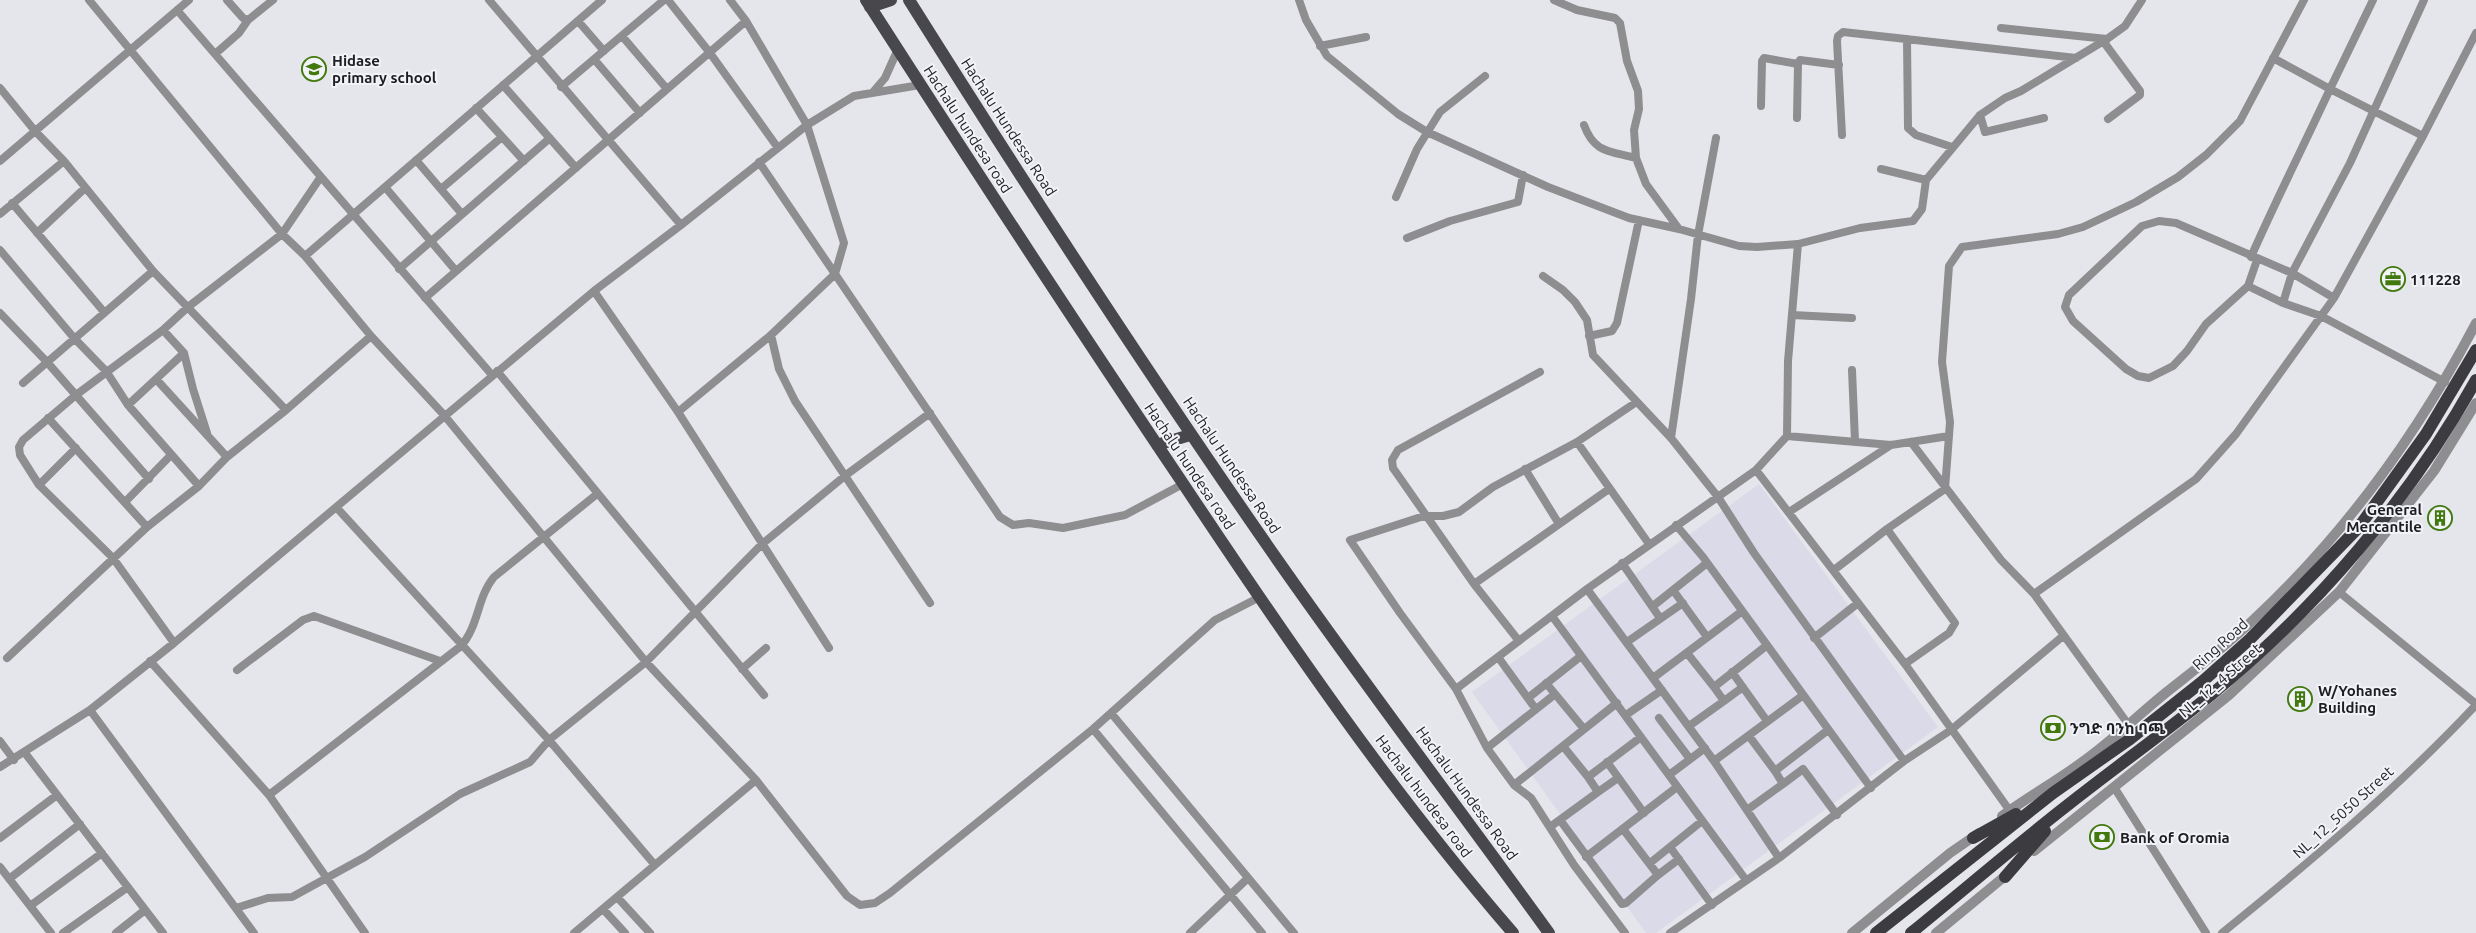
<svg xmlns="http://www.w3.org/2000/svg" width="2476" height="933" font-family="Ubuntu,'Noto Sans Ethiopic',sans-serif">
	<rect width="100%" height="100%" fill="#e5e5ec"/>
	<!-- built -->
	<path fill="#dadae8" d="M1759,484L1938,727L1656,933H1646L1472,692Z"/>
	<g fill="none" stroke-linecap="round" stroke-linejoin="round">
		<!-- minor -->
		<path stroke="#8e8e91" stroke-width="8" d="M89,0L282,234L305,256L371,336L444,415L646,662L756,780L847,896L860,905L875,903L890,893L1093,729L1215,620L1258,598
			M227,0L243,18L248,20L273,0
			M489,0L681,225
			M668,0L710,53L778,148
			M1299,0L1306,20L1327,56L1398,114L1427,132L1548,187L1629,218L1679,229L1739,246L1757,247L1798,244L1860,228L1913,221L1922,209L1926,180L1980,115L2005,98L2021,91L2107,39L2125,26L2142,0
			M1554,0L1577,10L1615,18L1620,23L1627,61L1638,91L1639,109L1634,130L1636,158L1646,184L1679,229
			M2373,0L2330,89L2423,136
			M177,10L492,375
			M578,21L604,51
			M2001,28L2107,39
			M622,36L667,89
			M1907,39L1908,128L1916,135L1952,147
			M2103,41L2140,91V95L2108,119
			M1320,46L1366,37
			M215,54L239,33L248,20
			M594,59L640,113
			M503,85L576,168
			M561,87L664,0
			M0,88L35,131L64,161L153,271L286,410
			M873,92L885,78L898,49
			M1761,106L1762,61L1764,58L1798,64
			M476,108L524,161
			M1980,115L1985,132L2044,118
			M1797,118L1798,64L1800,60L1839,65
			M1584,125C1594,153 1610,151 1636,158
			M1842,135L1837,41L1838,36L1843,32L2076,58
			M416,160L462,214
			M0,161L189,0
			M759,162L1000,517L1013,525L1029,523L1063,528L1125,515L1183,484
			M1881,169L1926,180
			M385,187L456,271
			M441,189L502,137
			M1396,197L1417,149L1440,112L1485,76
			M12,203L104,312
			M0,214L64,161
			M37,233L85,188
			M1407,238L1450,221L1518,202L1523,175
			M0,250L74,338L106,371L128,405L199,486
			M305,256L602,0
			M2251,257C2276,200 2304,145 2330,89L2273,58
			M2257,260L2248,286L2206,324L2187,351L2173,366L2149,378L2138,376L2126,369L2073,321L2065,307L2069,295L2142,226L2159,221L2176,223L2292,273L2334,298
			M399,269L550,138
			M1543,276L1563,290L1575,302L1587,320L1593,355L1671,438L1718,497L1754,553L1904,761
			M2248,286L2283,303L2321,316L2445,382
			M594,291L678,412L829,648
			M425,298L746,21
			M2283,303L2292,273L2350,163L2424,0
			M0,313L47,362L149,479
			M1792,315L1852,318
			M163,330L184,353L193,389L207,433
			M771,335L779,369L795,401L930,603
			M1589,336L1612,331L1617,323L1639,220
			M1852,370L1855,441
			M497,371L764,695
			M156,379L227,457
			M23,383L153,271
			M128,405L184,353
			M678,412L771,335L835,274L844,243L807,125L746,21L730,0
			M48,418L147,527
			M1787,436L1788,361L1798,244
			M1671,438L1691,299L1698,235L1716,138
			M1577,442L1649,544
			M1911,442L2001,560L2034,594
			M1525,469L1559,524
			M1756,470L1787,436L1891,445L1949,436
			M39,485L76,448
			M126,501L171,455
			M337,508L549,740L654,864
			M1789,512L1891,445
			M1676,525L1703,557L1871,788
			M1622,563L1660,618
			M1834,570L1887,529
			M1474,584L1609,489
			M1587,589L1714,761L1779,858
			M1673,590L1707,637
			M2339,592L2476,704
			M1653,606L1707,563
			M1552,616L1746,880
			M1814,638L1858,603
			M1519,641L1474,584L1393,468L1392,460L1398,450L1540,372
			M1627,642L1683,603
			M174,643L113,558L39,485L20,455L19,447L23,440L76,395L163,330L188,307L282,234L320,178
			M1687,653L1714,687
			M1498,657L1535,708
			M7,658L147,527L199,486L227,457L286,410L371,336
			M150,661L269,795L365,933
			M1905,664L1949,633L1955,623L1887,529L1945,489L1950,422L1942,362L1949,266L1962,247L2058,234L2083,227L2136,202L2178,177L2206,155L2240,121L2304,0
			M742,669L766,648
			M237,670L303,620L314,616L440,661
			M1732,672L1767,721
			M1653,678L1741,612
			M1546,683L1584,729
			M1456,689L1587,589L1756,470L1905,664L2010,811
			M1528,698L1581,656
			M1724,701L1743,687
			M90,710L254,933
			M1111,713L1294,933
			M1626,715L1662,690
			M1659,718L1690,759
			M2128,724L2034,594L2196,479L2236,434L2334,298L2423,136L2476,33
			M1689,726L1724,701L1714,687L1766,646
			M1093,729L1262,933
			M1749,736L1775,771
			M0,741L14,760
			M1563,746L1588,777
			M1487,748L1554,695
			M25,753L163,933
			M1714,761L1802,696
			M1607,762L1644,813
			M0,767L90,710L174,643L594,291L681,225L807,125L854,96L920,85
			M1669,775L1705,748
			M1783,784L1803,769L1837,815
			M1514,785L1617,703
			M2114,787L2206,933
			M1598,792L1618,778
			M269,795L461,646C479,626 477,597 494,577L597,494
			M1747,810L1783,784L1775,771L1828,730
			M1560,820L1622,904L1626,903L1658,875L1623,829
			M1550,827L1598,792L1588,777L1641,737
			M0,838L57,795
			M1670,847L1712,905
			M1586,857L1677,787
			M1650,863L1702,821
			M0,867L51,933
			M1658,875L1679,859
			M9,879L80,824
			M617,897L650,933
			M30,906L102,853
			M236,908L268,898L292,897L365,857L460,794L530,762L549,740L646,662L761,545L846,475L930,413
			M603,909L625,933
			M63,933L128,887
			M116,933L145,910
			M574,933L756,780
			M1190,933L1247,879
			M1625,933L1574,865L1531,798L1514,785L1487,748L1456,689L1400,613L1350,540L1424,516H1443L1459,512L1493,487L1577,442L1635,403
			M1670,933L1779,858L1904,761L1951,730L2063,636
			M2222,933C2311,861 2398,788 2476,705"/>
		<!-- tertiary -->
		<path stroke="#8e8e91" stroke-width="10" d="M2002,816C2032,794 2064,777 2093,754C2119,734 2143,711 2168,691C2197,668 2226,646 2252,621C2344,536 2418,433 2476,323
			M2034,851L2229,695L2339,592L2434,471L2476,403
			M1852,933L1950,853L1979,833
			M1936,933L2010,872"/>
		<!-- primary -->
		<path stroke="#48484c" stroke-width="12" d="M866,0C970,162 1075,323 1182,482C1285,637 1391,792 1513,933
			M909,0C1029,191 1152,380 1281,565C1368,689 1460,810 1549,933
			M870,7L891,0
			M1157,445L1190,435"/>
		<!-- trunk -->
		<path stroke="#3c3c40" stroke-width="12" d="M1973,838L2016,814
			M2005,877L2045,831
			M1876,933L2053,793L2130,739L2203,681L2250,639L2359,527L2426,434L2476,350
			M1911,933C1964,890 2015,846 2069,804C2116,767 2165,732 2212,694C2317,608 2410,499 2476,380"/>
	</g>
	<!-- icons -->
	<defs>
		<symbol id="school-ring" viewBox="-11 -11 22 22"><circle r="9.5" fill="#f2f3f9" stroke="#41790d" stroke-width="1.5"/><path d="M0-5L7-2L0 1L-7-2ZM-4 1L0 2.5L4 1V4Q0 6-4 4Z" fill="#41790d"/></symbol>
		<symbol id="office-ring" viewBox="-11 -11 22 22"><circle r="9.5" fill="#f2f3f9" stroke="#41790d" stroke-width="1.5"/><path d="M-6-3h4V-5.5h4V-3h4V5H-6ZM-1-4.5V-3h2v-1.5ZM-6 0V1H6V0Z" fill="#41790d"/></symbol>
		<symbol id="building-ring" viewBox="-11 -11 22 22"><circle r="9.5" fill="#f2f3f9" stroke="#41790d" stroke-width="1.5"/><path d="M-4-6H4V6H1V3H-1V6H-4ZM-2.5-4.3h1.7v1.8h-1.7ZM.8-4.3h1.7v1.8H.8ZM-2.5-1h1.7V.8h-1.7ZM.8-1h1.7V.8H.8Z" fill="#41790d"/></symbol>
		<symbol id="bank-ring" viewBox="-11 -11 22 22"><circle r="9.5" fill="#f2f3f9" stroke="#41790d" stroke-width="1.5"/><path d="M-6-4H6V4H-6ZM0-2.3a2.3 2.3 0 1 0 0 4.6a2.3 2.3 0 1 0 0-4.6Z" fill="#41790d"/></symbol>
	</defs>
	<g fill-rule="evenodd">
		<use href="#school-ring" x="300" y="55" width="28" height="28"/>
		<use href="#office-ring" x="2379" y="265" width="28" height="28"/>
		<use href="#building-ring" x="2426" y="504" width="28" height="28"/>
		<use href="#building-ring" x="2286" y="685" width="28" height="28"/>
		<use href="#bank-ring" x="2039" y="714" width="28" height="28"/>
		<use href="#bank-ring" x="2088" y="823" width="28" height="28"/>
	</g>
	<g text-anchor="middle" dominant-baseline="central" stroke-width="4" stroke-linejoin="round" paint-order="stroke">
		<!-- poi labels -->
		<g font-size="15" font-weight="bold" fill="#1e1e21" stroke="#f2f3f9" text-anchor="start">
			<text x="332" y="60">Hidase<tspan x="332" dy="17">primary school</tspan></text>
			<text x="2410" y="279">111228</text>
			<text x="2422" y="509" text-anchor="end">General<tspan x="2422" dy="17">Mercantile</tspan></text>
			<text x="2318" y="690">W/Yohanes<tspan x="2318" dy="17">Building</tspan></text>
			<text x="2070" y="728">ንግድ ባንከ ባጫ</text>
			<text x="2120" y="837">Bank of Oromia</text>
		</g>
		<!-- street labels -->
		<g font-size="15" fill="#1e1e21" stroke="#f2f3f9">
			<text transform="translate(1009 127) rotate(57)">Hachalu Hundessa Road</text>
			<text transform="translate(968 129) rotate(57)">Hachalu hundesa road</text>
			<text transform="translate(1232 465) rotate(56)">Hachalu Hundessa Road</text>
			<text transform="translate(1190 466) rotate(56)">Hachalu hundesa road</text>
			<text transform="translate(2220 644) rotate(-42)">Ring Road</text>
			<text transform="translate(2220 680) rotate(-41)">NL_12_4 Street</text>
			<text transform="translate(1467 793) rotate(54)">Hachalu Hundessa Road</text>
			<text transform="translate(1424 796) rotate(53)">Hachalu hundesa road</text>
			<text transform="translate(2343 812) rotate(-42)">NL_12_5050 Street</text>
		</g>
	</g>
</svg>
